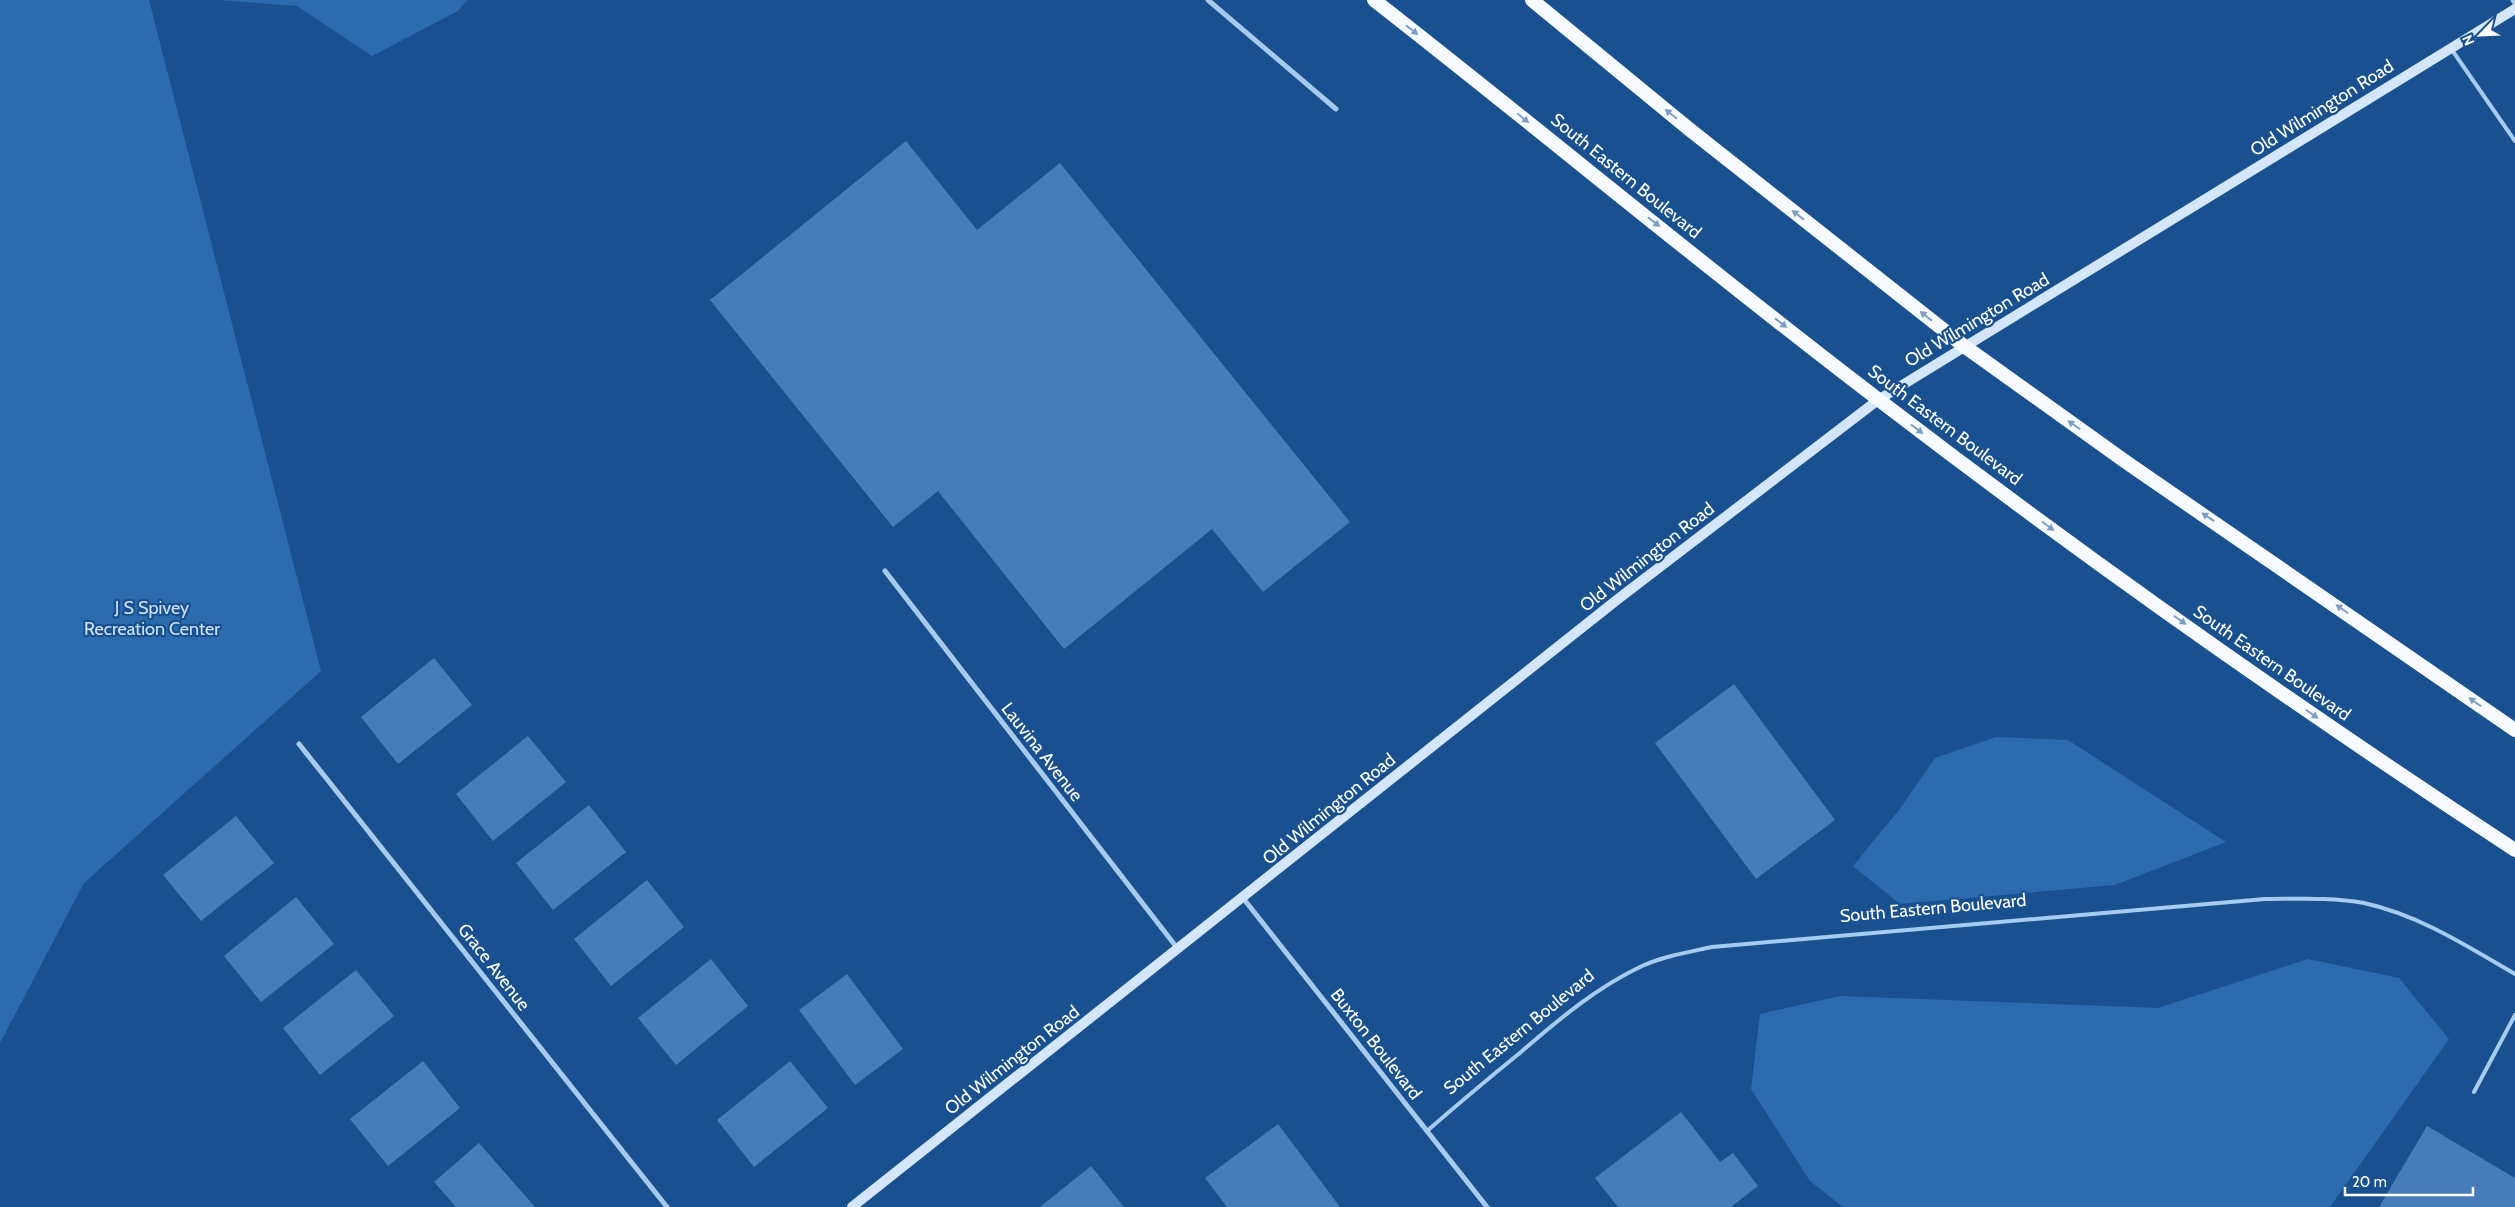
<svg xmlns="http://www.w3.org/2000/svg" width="2515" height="1207" font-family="Cabin,sans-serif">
	<rect width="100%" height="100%" fill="#195190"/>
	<!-- green -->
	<path fill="#2c6bae" d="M0,0H149L321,671L84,883L0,1043Z
		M219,0H467L458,11L372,56L297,6Z
		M1996,737L2068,740L2226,842L2115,885L1900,904L1853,866L1899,810L1935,758Z
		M2308,959L2399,978L2449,1039L2330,1207H1843L1810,1181L1751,1089L1760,1014L1840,996L2158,1008Z"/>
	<!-- building -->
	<path fill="#467db9" d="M906,141L977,230L1060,163L1350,522L1263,592L1212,529L1064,649L938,491L893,527L710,300Z
		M434,658L472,705L398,764L361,717Z
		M1734,684L1835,820L1756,879L1655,743Z
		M528,736L566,782L493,841L456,794Z
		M589,805L626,852L553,910L516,863Z
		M236,816L274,863L201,921L163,875Z
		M647,880L684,927L611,986L574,939Z
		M296,897L334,944L261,1002L224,956Z
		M711,959L748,1006L676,1065L638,1018Z
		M356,970L394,1016L320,1075L283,1028Z
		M847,974L903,1049L855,1085L799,1010Z
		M423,1061L460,1108L388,1166L350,1119Z
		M790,1061L828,1108L754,1167L717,1120Z
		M1681,1112L1720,1162L1733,1153L1758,1186L1731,1207H1618L1595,1178Z
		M1278,1124L1340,1207H1227L1205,1178Z
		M2427,1126L2515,1178V1207H2379Z
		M479,1143L535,1207H456L434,1182Z
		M1091,1166L1124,1207H1040Z"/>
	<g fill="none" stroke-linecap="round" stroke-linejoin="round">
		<!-- service -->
		<path stroke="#a7caef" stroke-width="4" d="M2452,50L2515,141
			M2474,1092L2515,1015
			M1427,1131C1458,1104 1489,1078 1521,1052C1558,1020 1597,987 1642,966C1664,956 1689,952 1712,947L2265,899C2298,899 2331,897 2364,903C2419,915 2467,946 2515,974"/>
		<!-- minor -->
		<path stroke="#a7caef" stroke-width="5" d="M1208,0L1336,109
			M2513,0L2515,3
			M885,571L1178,949
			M299,744L667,1207
			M1243,898L1487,1207"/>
		<!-- secondary -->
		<path stroke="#d4e6fb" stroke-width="10" d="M852,1207L1618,599L1878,400L2515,9"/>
		<!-- trunk -->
		<path stroke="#f7faff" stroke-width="14" d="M1374,0C1543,132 1708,270 1879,400C2085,558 2298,708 2515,850
			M1532,0L1689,129L1964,346L2126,462L2515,730"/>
	</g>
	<!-- one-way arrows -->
	<defs><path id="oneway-solid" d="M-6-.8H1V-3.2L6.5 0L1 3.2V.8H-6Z" transform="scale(1.25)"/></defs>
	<g fill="#7d9dc2">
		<use href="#oneway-solid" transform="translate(1412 30) rotate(38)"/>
		<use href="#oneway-solid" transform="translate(1671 114) rotate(-141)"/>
		<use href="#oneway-solid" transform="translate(1523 118) rotate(39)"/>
		<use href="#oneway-solid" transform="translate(1798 215) rotate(-142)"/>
		<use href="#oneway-solid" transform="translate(1654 222) rotate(38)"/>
		<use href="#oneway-solid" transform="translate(1926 316) rotate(-142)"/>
		<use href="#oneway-solid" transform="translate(1781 323) rotate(38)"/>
		<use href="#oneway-solid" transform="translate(2074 425) rotate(-145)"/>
		<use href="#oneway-solid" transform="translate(1917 429) rotate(37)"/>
		<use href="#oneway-solid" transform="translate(2208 517) rotate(-146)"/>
		<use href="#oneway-solid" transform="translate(2048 526) rotate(37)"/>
		<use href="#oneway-solid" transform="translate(2342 609) rotate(-145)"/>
		<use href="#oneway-solid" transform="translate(2180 620) rotate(35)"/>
		<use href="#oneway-solid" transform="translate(2475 702) rotate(-145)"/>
		<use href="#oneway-solid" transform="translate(2312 714) rotate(35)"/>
	</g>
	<g text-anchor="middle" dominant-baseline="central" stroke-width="4.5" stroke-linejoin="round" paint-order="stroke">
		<!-- street labels -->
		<g font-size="18" fill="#fff" stroke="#195190">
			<text transform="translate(2322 108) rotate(-32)">Old Wilmington Road</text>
			<text transform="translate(1626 176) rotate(39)">South Eastern Boulevard</text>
			<text transform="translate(1977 320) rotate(-31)">Old Wilmington Road</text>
			<text transform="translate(1945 425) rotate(37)">South Eastern Boulevard</text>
			<text transform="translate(1647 557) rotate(-38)">Old Wilmington Road</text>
			<text transform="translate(2272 663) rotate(35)">South Eastern Boulevard</text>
			<text transform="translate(1042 752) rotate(52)">Lauvina Avenue</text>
			<text transform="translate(1329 809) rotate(-39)">Old Wilmington Road</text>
			<text transform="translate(1933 908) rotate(-5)">South Eastern Boulevard</text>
			<text transform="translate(494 967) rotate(52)">Grace Avenue</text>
			<text transform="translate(1519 1032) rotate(-39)">South Eastern Boulevard</text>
			<text transform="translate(1376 1044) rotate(52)">Buxton Boulevard</text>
			<text transform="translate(1012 1060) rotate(-38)">Old Wilmington Road</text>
		</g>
		<!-- park labels -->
		<g font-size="18" fill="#cde3fb" stroke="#195190">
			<text x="152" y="608">J S Spivey<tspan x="152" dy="21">Recreation Center</tspan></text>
		</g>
	</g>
	<!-- north arrow -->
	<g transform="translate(2480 35) rotate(246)" stroke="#195190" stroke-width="4" paint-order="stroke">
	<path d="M0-4L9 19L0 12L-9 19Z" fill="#ffffff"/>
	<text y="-8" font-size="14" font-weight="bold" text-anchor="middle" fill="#ffffff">N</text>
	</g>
	<!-- scale -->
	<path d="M2345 1187v8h128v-8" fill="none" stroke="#ffffff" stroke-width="2.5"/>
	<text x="2352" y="1187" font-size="15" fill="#ffffff" stroke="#195190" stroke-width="4" paint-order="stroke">20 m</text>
</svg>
